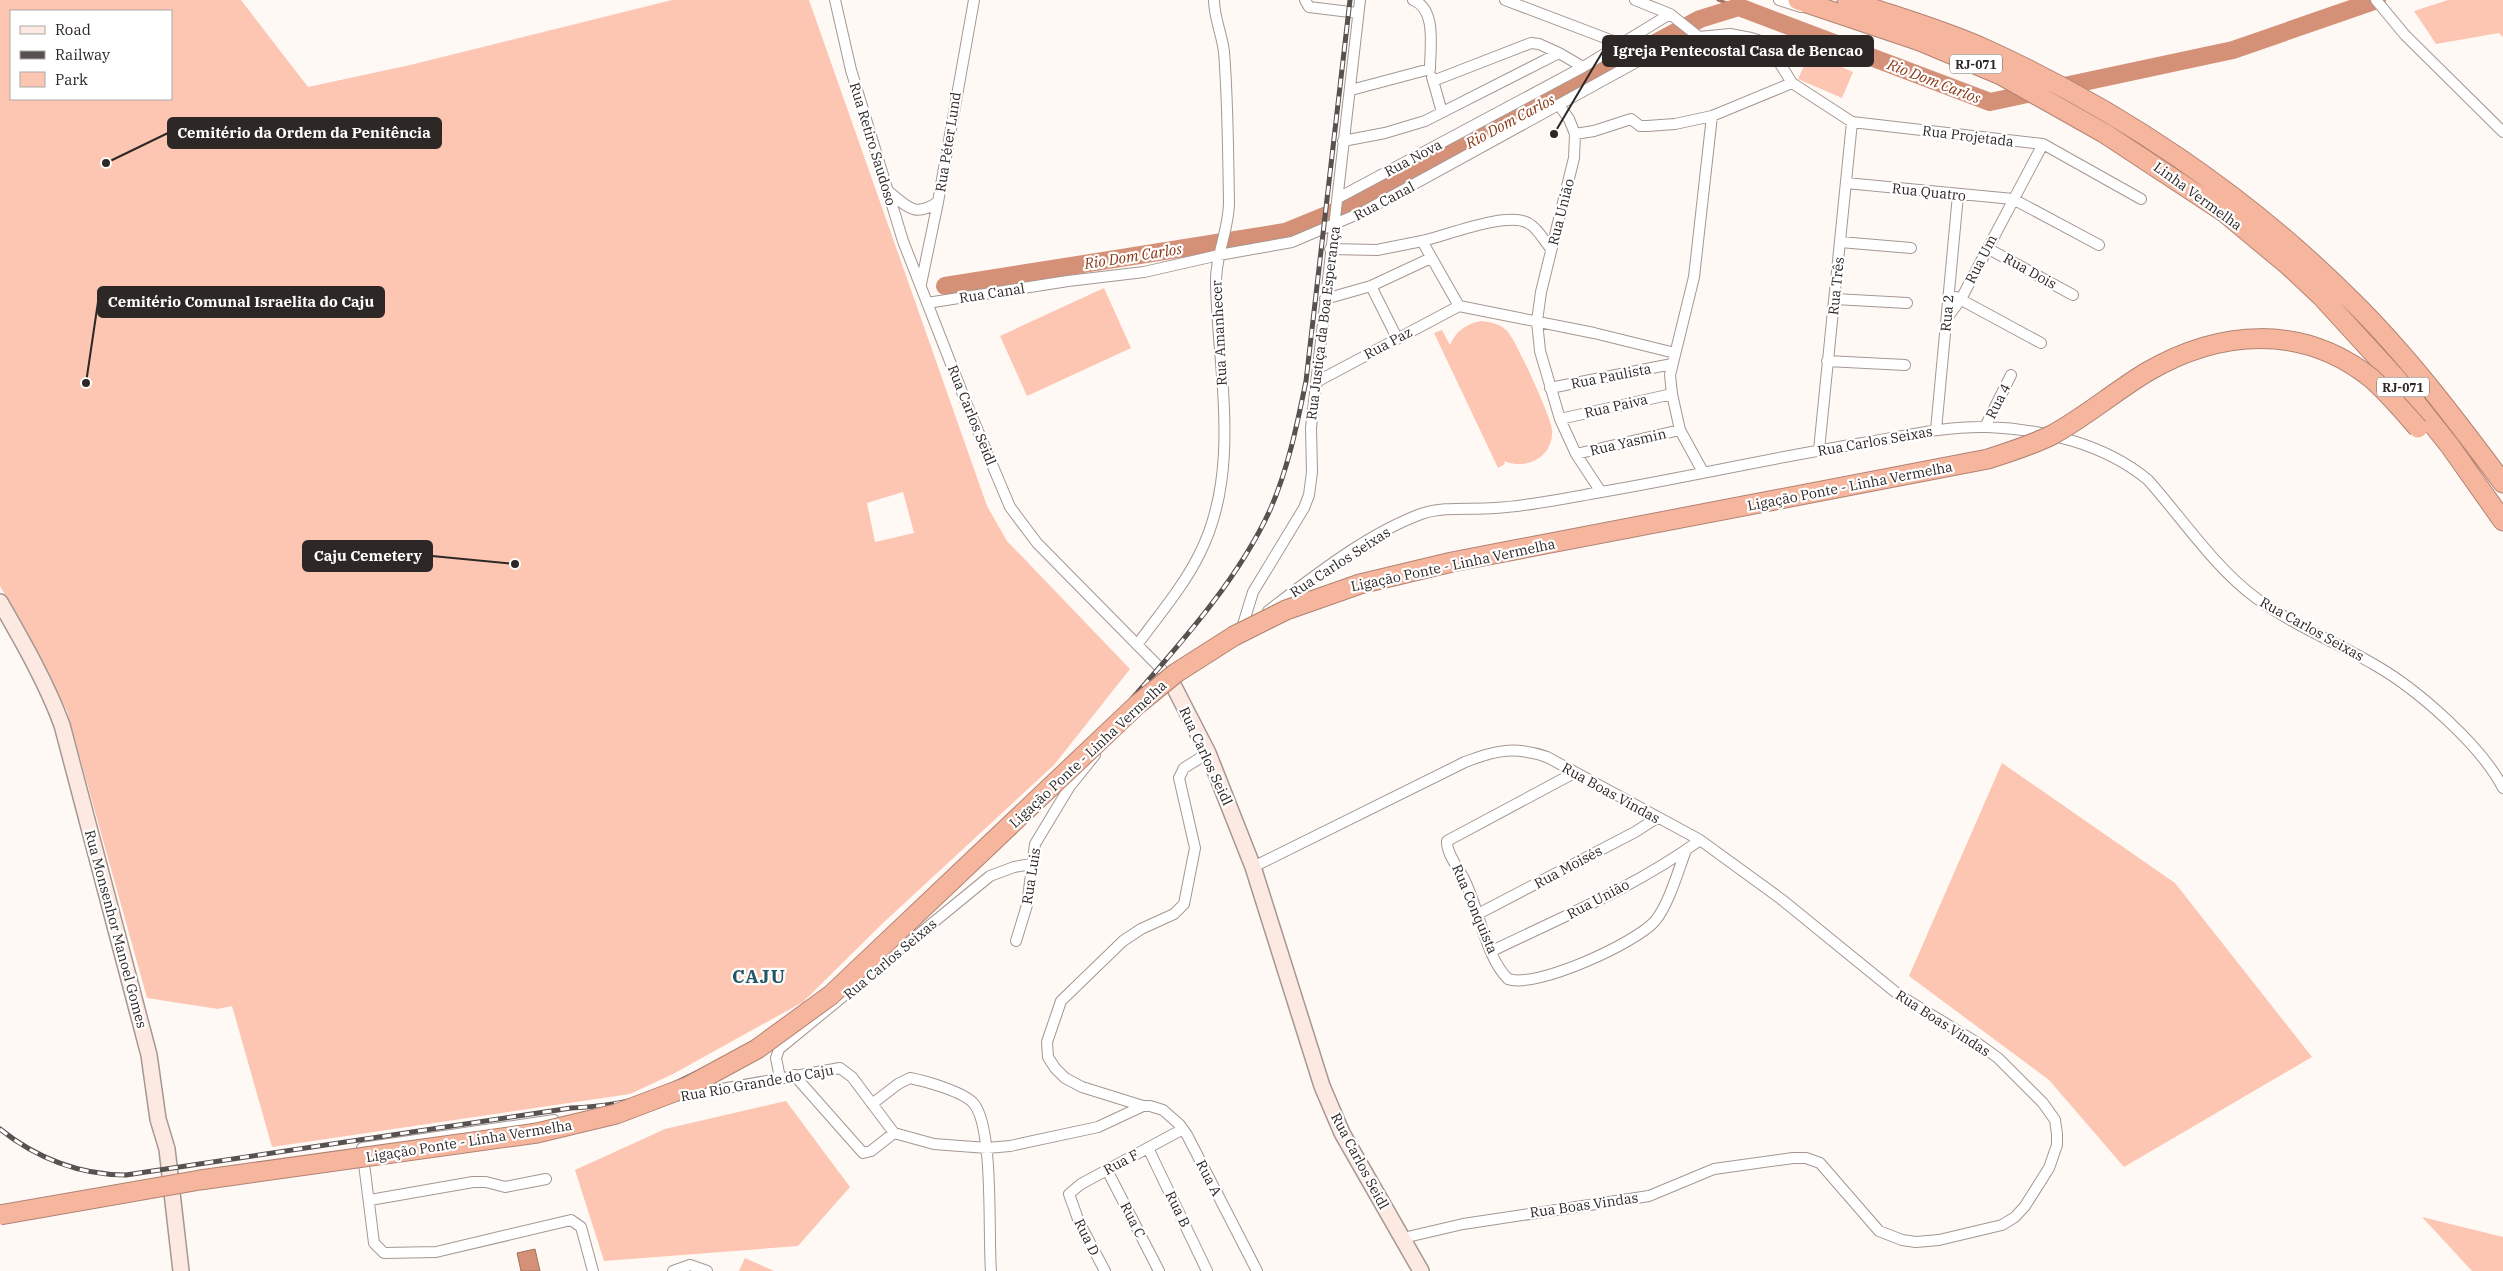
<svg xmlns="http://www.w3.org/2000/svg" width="2503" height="1271" font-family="'IBM Plex Serif',serif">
	<rect width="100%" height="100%" fill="#fff9f6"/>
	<!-- green -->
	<path fill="#fcc6b2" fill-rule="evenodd" d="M0,0H241L308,87L410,65L672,0H809L987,506L1007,541L1130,669L1054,765L883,923L803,1002L673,1074L630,1094L272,1147L232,1006L218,1009L147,998L67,711L0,586ZM11,11H171V99H11ZM903,492L914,533L875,542L867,503Z
		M2448,0H2503V37L2499,33L2436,44L2414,11Z
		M1810,53L1853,72L1842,98L1798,79Z
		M1104,288L1131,348L1027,396L1000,336Z
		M1481,321C1491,322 1501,324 1508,332C1516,341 1552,419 1552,430C1554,456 1527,471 1504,461L1505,464L1498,468L1434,333L1442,330L1450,345C1456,331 1466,324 1481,321Z
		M2002,763L2175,883L2312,1057L2124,1167L2049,1080L1909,976Z
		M786,1101L850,1187L798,1246L604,1261L575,1170L665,1129Z
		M2422,1217L2503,1237V1271H2472Z
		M745,1258L774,1271H739Z"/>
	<!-- water -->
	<path fill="#d59177" stroke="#a3715e" d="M535,1249L540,1271H521L517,1253Z"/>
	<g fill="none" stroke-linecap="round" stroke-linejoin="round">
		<!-- stream -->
		<path stroke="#a3715e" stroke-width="3" d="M1718,0L1739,7"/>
		<!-- river -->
		<path stroke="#d59177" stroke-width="18" d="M945,286L1285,232L1361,201L1700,19L1739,7L1990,102L2233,50L2377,0"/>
		<defs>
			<path id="street" d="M835,0L851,70L903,241L967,405L1010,507L1037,543L1169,677
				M1305,0L1309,7L1358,13
				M1505,0L1621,44
				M1635,0L1670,14L1699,37
				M1779,0L1801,7
				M2376,0L2405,35L2503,132
				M1432,77L1442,112
				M1433,81L1531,43L1539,44L1559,53
				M1351,90L1430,69C1430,47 1437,9 1413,0
				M1559,105L1569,119L1575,134L1574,158L1541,292L1537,321L1540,351L1560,419L1576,454L1601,492
				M1575,134L1594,131L1631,119L1640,126H1647L1675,124L1712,116L1792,83
				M1343,141L1385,133L1425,121L1559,53L1583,67
				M1846,183L2013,199L2099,245
				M888,191C908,207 914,218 938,202
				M1338,198L1583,67L1670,14
				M1422,241C1445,236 1507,211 1528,223C1538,228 1544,241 1551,249
				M1840,242L1911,248
				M1987,248L2073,295
				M1330,249L1377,250L1422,241L1459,306
				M921,284L938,202L974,0
				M1371,286L1397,338
				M1956,297L2041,343
				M1325,299L1371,286L1431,258
				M1835,299L1907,303
				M927,303L1068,281L1144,272L1219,255L1292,242L1365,211L1640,60L1670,46L1699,37L1730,34L1751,38L1758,40L1774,54L1792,83L1852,122L2043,144L2141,199
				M1459,306L1594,333L1675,353
				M1947,318L1961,299L2043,144
				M1827,361L1905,365
				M1318,381L1459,306
				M1550,388L1672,364
				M1560,419L1672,394
				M1985,427L2011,375
				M1936,430L1958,195
				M1819,450L1852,122
				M1576,454L1680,430
				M1703,472L1680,430L1672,394L1670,375L1694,277L1712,116
				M1268,611C1314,576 1367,534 1421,514C1445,506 1470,510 1495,508C1530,506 1567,498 1601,492C1689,477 1775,457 1863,443C1904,436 1945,426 1987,427C2043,429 2105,444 2148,480C2182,518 2215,568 2256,598C2293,625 2336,642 2375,665C2417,689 2481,745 2503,788
				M1241,631L1253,592L1304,508L1309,495L1312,472L1311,428L1360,0
				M1137,645C1158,616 1183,587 1199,555C1242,471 1218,374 1216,284C1215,256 1229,230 1229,202C1228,153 1228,101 1224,52C1222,34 1214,18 1214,0
				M1574,773L1447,841C1446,853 1459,869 1464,879C1479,908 1485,956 1508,979C1536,989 1636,943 1655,921C1669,904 1678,871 1686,850
				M1253,867L1465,762C1496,750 1515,746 1547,757L1700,840L1781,899L1899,995L1976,1042L1998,1058L2043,1103L2055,1120L2057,1134V1145L2049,1168L2025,1206L2015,1217L2002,1225L1939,1240L1916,1242L1902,1240L1879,1231L1820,1163L1806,1158H1793L1714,1169L1649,1196L1463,1224L1403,1238
				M1478,914L1635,832L1657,818
				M1016,941L1027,905L1035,844L1070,786L1095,755
				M1492,951C1562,917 1637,886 1700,840
				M794,1075L863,1153L871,1151L894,1133
				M780,1078L776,1058L779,1049L990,876L1014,867L1031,864
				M682,1096L840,1068L852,1077L894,1133L934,1144L987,1148L1010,1146L1098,1127L1143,1106H1150L1163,1110L1180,1125L1187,1135L1257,1271
				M872,1104L898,1084L910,1078C925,1081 965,1092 974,1104C994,1128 988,1235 991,1271
				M1143,1106L1082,1087L1065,1078L1055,1068L1048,1057L1047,1042L1061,1001L1123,941L1141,929L1174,914L1184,904L1195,848L1179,778L1184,768L1208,753
				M554,1120L362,1148L374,1243L384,1253L436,1252L571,1220L581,1227L593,1271
				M1148,1148L1207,1271
				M1107,1170L1159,1271
				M370,1200L473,1182H486L505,1187L546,1179
				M673,1271L690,1265L707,1271
				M1105,1271L1079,1222L1069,1194L1081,1184L1183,1129"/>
			<path id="secondary" d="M0,602C23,642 46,682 62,725L149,1055L158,1119L167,1149L181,1271
				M1169,677L1208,753L1253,867L1322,1086L1342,1133L1421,1271"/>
			<path id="highway" d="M1798,0L1920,41L2001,75L2104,133L2224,212L2289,266L2321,296L2396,378L2450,446L2503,521
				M1847,0C1893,16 1941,29 1985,49C2120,110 2247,196 2351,300C2408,356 2456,420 2503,483"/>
		</defs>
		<!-- street casing -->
		<use href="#street" stroke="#a59792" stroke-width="12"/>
		<!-- secondary casing -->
		<use href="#secondary" stroke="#a59792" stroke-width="18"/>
		<!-- highway casing -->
		<use href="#highway" stroke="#b08373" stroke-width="21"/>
		<!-- street -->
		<use href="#street" stroke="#fff" stroke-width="10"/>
		<!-- secondary -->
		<use href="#secondary" stroke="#fce9e2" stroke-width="15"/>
		<!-- highway -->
		<use href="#highway" stroke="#f6b59d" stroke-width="19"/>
		<defs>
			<path id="rail" d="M0,1129C36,1158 80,1175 126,1175L571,1108C598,1107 627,1103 653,1094L750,1047C795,1034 860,964 895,931C931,897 972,869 1008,836C1048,799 1083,756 1119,714C1173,651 1235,586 1270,510C1288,469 1297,425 1306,381L1350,0"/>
		</defs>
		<!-- rail casing -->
		<use href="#rail" stroke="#57514f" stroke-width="5"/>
		<!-- rail -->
		<use href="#rail" stroke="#fff" stroke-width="3" stroke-dasharray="9" stroke-linecap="butt"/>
		<defs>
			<path id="highway-bridge" d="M0,1215L200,1180L537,1133L616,1114L687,1087L757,1049L831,995L1138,704L1176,673L1234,636L1286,610L1360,584L1452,562L1988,459C2009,452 2032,445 2052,435C2085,417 2114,392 2147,372C2219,330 2302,323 2371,378C2388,393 2403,411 2418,428"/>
		</defs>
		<!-- highway-bridge casing -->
		<use href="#highway-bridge" stroke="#b08373" stroke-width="21" stroke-linecap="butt"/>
		<!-- highway-bridge -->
		<use href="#highway-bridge" stroke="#f6b59d" stroke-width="19"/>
	</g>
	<g text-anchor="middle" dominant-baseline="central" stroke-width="4.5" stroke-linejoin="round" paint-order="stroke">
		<!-- shield labels -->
		<g fill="#fff" stroke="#6c6866" stroke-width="1">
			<rect x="1950" y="54.5" width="52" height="19" rx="4"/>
			<rect x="2377" y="377.5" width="52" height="19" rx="4"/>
		</g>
		<g font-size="12" font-weight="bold" fill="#2d2725">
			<text x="1976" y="64">RJ-071</text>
			<text x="2403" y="387">RJ-071</text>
		</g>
		<!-- street labels -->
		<g font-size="14" fill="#2d2725" stroke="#fff">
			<text transform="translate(1968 136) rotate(7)">Rua Projetada</text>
			<text transform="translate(948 142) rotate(-81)">Rua Péter Lund</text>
			<text transform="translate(873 144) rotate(73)">Rua Retiro Saudoso</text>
			<text transform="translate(1413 158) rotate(-28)">Rua Nova</text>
			<text transform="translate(1929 192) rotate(6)">Rua Quatro</text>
			<text transform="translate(2198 196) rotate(36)">Linha Vermelha</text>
			<text transform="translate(1384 201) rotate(-28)">Rua Canal</text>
			<text transform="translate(1561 212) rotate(-76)">Rua União</text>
			<text transform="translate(1981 259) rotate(-63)">Rua Um</text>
			<text transform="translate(2030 271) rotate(29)">Rua Dois</text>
			<text transform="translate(1836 286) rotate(-84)">Rua Três</text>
			<text transform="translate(992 293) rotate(-9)">Rua Canal</text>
			<text transform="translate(1947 313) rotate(-85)">Rua 2</text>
			<text transform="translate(1323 323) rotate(-83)">Rua Justiça da Boa Esperança</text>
			<text transform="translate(1219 333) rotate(-93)">Rua Amanhecer</text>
			<text transform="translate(1388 343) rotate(-28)">Rua Paz</text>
			<text transform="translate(1611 376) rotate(-11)">Rua Paulista</text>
			<text transform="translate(1998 401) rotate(-63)">Rua 4</text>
			<text transform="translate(1616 406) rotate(-13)">Rua Paiva</text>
			<text transform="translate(972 415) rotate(68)">Rua Carlos Seidl</text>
			<text transform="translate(1875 441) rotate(-10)">Rua Carlos Seixas</text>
			<text transform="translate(1628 442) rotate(-13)">Rua Yasmin</text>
			<text transform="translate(1850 486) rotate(-11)">Ligação Ponte - Linha Vermelha</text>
			<text transform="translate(1340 562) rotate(-33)">Rua Carlos Seixas</text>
			<text transform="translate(1453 565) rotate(-12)">Ligação Ponte - Linha Vermelha</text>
			<text transform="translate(2312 629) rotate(29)">Rua Carlos Seixas</text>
			<text transform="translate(1088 754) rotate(-43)">Ligação Ponte - Linha Vermelha</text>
			<text transform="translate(1206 756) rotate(65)">Rua Carlos Seidl</text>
			<text transform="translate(1611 793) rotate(29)">Rua Boas Vindas</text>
			<text transform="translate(1568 867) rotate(-28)">Rua Moisés</text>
			<text transform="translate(1031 876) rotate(-81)">Rua Luis</text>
			<text transform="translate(1598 899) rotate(-28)">Rua União</text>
			<text transform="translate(1475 909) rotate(67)">Rua Conquista</text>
			<text transform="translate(116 929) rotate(75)">Rua Monsenhor Manoel Gomes</text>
			<text transform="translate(890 959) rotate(-40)">Rua Carlos Seixas</text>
			<text transform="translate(1943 1023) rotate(33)">Rua Boas Vindas</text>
			<text transform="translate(757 1083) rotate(-10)">Rua Rio Grande do Caju</text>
			<text transform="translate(469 1141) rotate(-9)">Ligação Ponte - Linha Vermelha</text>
			<text transform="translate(1360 1161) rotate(62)">Rua Carlos Seidl</text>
			<text transform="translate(1121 1162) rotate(-28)">Rua F</text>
			<text transform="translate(1209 1178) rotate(63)">Rua A</text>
			<text transform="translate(1584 1205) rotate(-8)">Rua Boas Vindas</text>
			<text transform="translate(1178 1209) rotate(64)">Rua B</text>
			<text transform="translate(1133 1220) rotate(63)">Rua C</text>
			<text transform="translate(1087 1237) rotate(64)">Rua D</text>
		</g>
		<!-- water labels -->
		<g font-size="15" font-style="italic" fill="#883612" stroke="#fff">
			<text transform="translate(1934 81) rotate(21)">Rio Dom Carlos</text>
			<text transform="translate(1510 121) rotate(-28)">Rio Dom Carlos</text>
			<text transform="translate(1133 256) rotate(-9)">Rio Dom Carlos</text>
		</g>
		<!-- district labels -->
		<g font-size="19" font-weight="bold" letter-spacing="1" fill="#225565" stroke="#fff">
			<text x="759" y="976">CAJU</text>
		</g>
	</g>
	<!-- callouts -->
	<path fill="none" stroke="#2d2725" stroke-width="2" d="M1554 134L1603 51M106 163L168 133M86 383L98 302M515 564L432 556"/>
	<g fill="#2d2725" stroke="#fff" stroke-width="2">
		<circle cx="1554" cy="134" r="5"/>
		<circle cx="106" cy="163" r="5"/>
		<circle cx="86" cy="383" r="5"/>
		<circle cx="515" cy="564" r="5"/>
	</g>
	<g fill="#2d2725" stroke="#2d2725" stroke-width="2">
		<rect x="1603" y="36" width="270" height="30" rx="5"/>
		<rect x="168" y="118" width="273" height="30" rx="5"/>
		<rect x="98" y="287" width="286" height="30" rx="5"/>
		<rect x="303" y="541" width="129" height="30" rx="5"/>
	</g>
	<g font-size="15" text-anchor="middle" font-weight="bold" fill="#fff">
		<text x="1738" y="56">Igreja Pentecostal Casa de Bencao</text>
		<text x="304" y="138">Cemitério da Ordem da Penitência</text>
		<text x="241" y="307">Cemitério Comunal Israelita do Caju</text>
		<text x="368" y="561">Caju Cemetery</text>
	</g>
	<!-- legend -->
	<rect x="10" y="10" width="162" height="90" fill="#ffffff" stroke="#aba9a8"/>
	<rect x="20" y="26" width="25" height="8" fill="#fce9e2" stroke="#aba9a8"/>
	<text x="55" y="35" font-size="15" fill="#2d2725">Road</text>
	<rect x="20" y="51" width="25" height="8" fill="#57514f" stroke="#aba9a8"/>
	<text x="55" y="60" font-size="15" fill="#2d2725">Railway</text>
	<rect x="20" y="72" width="25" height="15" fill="#fcc6b2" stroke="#aba9a8"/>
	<text x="55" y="85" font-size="15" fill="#2d2725">Park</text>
</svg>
